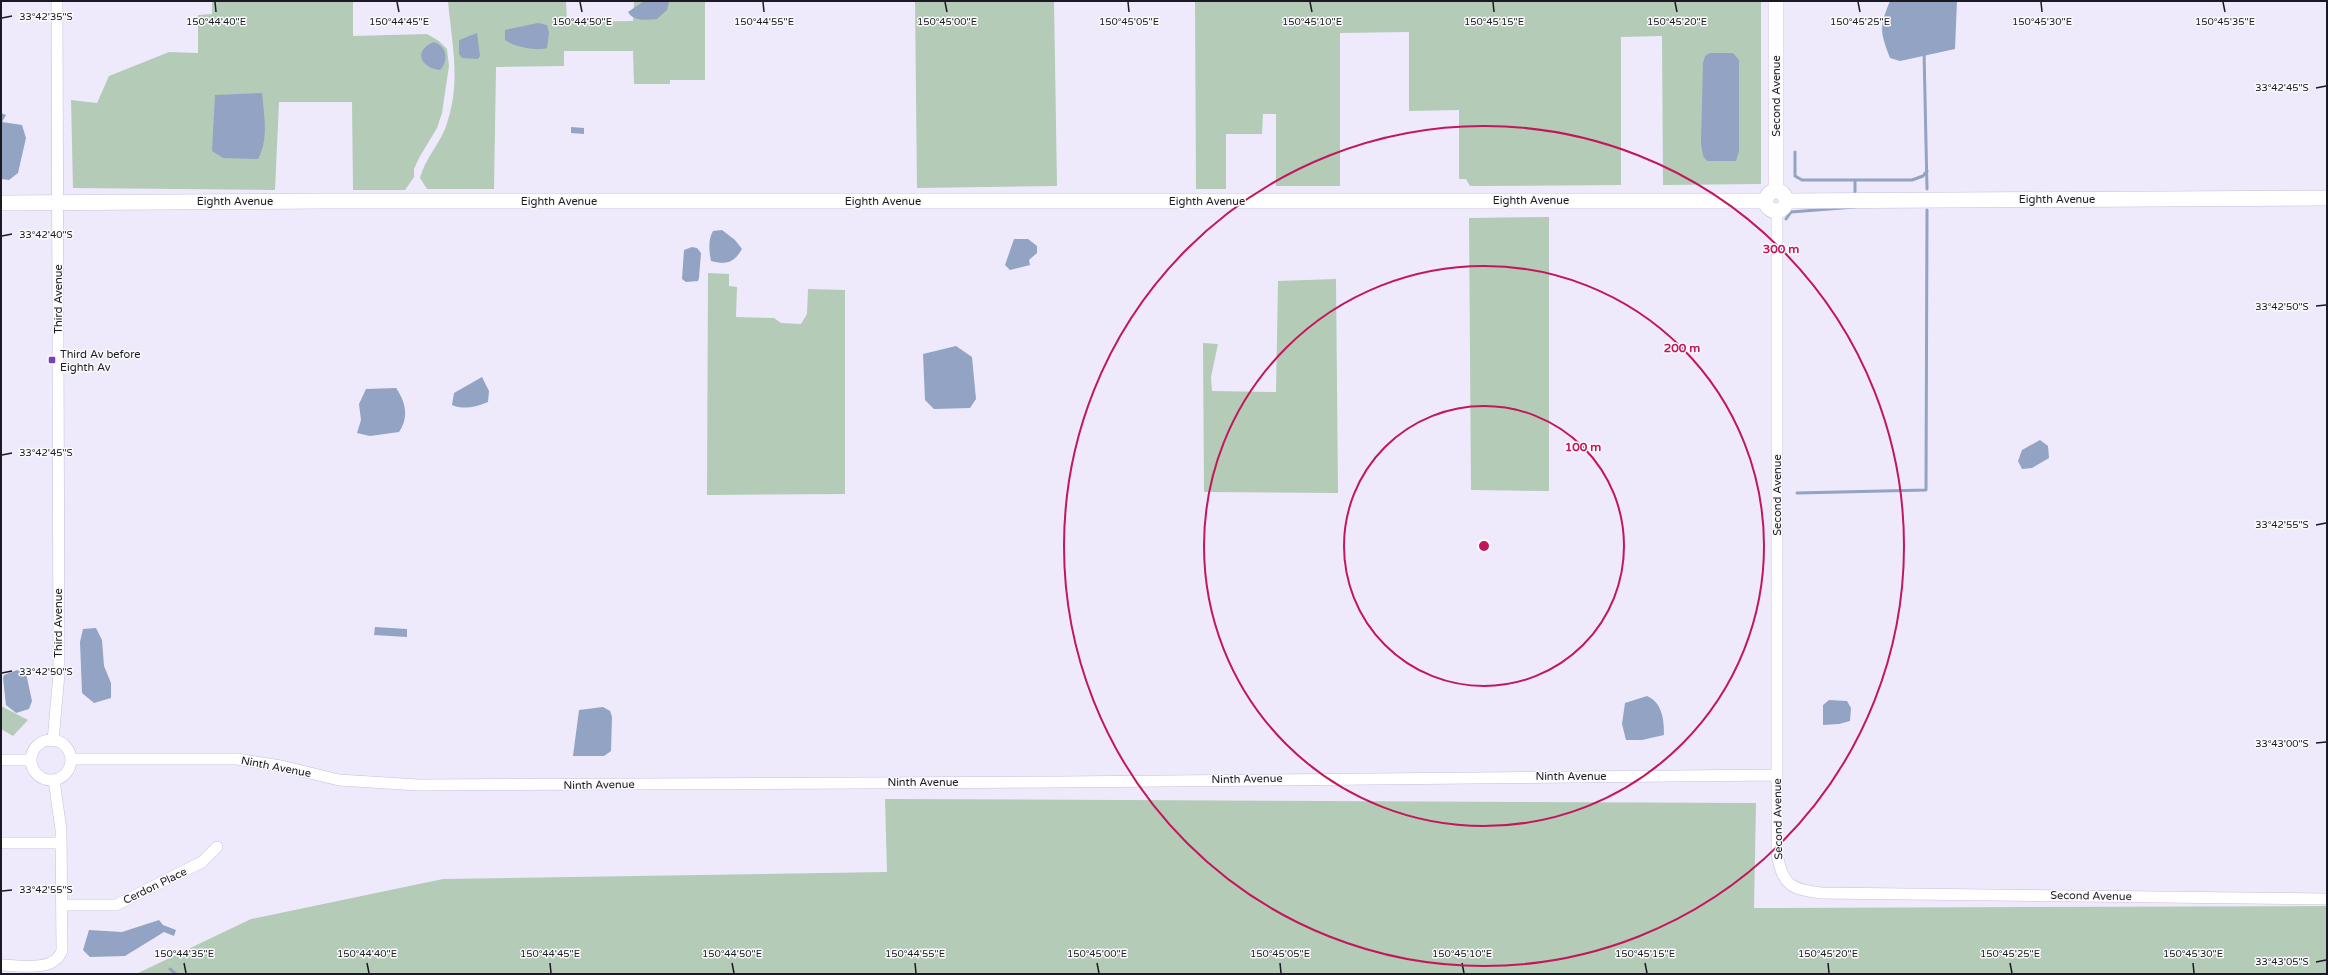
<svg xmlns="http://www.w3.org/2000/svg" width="2328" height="975" font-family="'Varela Round',sans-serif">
	<rect width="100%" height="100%" fill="#eeeafc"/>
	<!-- green -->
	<path fill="#b3cbb7" d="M212,1H353V36L427,34L439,41L447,49L449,66L442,113L437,128L419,158L414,169V177L405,190H353L352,102H279L275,190L73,188L71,100L97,103L109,76L169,52L198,53V15L212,14Z
		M448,1H566L567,22L633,21L634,1H705V80H670V84H634L633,51H564V66L496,67L494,189H427L420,178C425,159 438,146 445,129C462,83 452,47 448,1Z
		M915,1H1054L1057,186L917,188Z
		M1195,1H1761V184L1663,185L1662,36L1621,37V185L1470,186L1466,179H1459V110L1409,111V32L1340,33V186H1276V114H1263L1262,134H1226V189H1196Z
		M1549,217V491L1471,490L1469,218Z
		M708,273L729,274V286L737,287L736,317L774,318L781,323L801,324L807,314L808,289L845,290V494L707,495Z
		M1336,279L1338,493L1204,492L1203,343L1218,344L1211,377L1212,391L1276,392L1278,281Z
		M1,706L28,720L13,736L1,729Z
		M885,799L1756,803L1754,908L2327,906V974H136L251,919L443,879L887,872Z"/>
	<!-- water -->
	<path fill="#92a3c3" d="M644,1H669V2L667,10L657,19C646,20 634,22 628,12Z
		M1890,1H1957L1955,49L1900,61L1890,58C1880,32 1879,27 1890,1Z
		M538,23L547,25L549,33L547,48C536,51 514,47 505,40V30Z
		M477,33L480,56L478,59L462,58L459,54V40Z
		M434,42C447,46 449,61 440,70C420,68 413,50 434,42Z
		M1710,53H1733L1739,60V151L1736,161H1707L1703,156L1701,143L1703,63L1705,56Z
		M262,93C264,115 269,139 258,159L223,158L212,151L215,95Z
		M1,113L6,115L2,122L22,125L26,138L18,173L9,180L1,179Z
		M571,127L584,128V134L571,133Z
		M722,230L735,240L742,249C734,263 726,265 711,261C709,252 708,239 713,231Z
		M1014,239H1028L1037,246V253L1029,260L1030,265L1010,270L1005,265Z
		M692,247L697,248L701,253L699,278L698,281L686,282L682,279L684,250Z
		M956,346L972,357L976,399L970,408L934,409L925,400L923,354Z
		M482,377L489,391L488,402C476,407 464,410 452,405L454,393Z
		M396,388C406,402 409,418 399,432L370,436L357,433L361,420L359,404L366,389Z
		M2040,440L2048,446L2049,458L2032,468L2022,469L2018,461L2022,450Z
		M375,627L407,629V637L374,635Z
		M96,628L102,640L104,666L111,683V698L94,703L82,693L80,642L83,629Z
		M17,670L26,673L32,701L29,709L16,713L6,705L3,678L4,675Z
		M1647,696C1663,703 1664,721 1664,735L1642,740H1626L1622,724L1625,703Z
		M1829,700L1847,701L1851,708L1850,721L1839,724L1823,725V705Z
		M603,707L610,711L612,717L611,751L604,756H573L579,710Z
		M159,920L163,925L176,930L174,936L164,932L125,956L90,957L83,950L89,930L122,932Z"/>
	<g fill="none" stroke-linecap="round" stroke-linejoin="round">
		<!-- stream -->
		<path stroke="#92a3c3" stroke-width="3" d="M1924,51L1927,189
			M1795,152V176L1802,180H1912L1923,176L1927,171
			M1855,192V180
			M1786,219L1791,212L1855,207
			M1797,493L1926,490L1927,210
			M170,969L176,974"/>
		<defs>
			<path id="street" d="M1777,211V854C1783,886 1791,889 1821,893L2327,899
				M31 760a20 20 0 1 1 40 0a20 20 0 1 1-40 0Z
				M53,741L59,674L57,1
				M71,759H237L281,766L339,780L418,785L1060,782L1777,775
				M1,760H31
				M1,843H61
				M62,905H116L202,862L217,847
				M1,965C20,965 53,973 62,951L61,830L54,780"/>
			<path id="secondary" d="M1776,1V190
				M1766 201a10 10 0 1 1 20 0a10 10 0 1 1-20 0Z
				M1786,201L2327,198
				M1,203L324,201H1765"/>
		</defs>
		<!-- street casing -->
		<use href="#street" stroke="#c5bedb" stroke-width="12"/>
		<!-- secondary casing -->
		<use href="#secondary" stroke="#c5bedb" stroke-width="16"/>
		<!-- street -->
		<use href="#street" stroke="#fff" stroke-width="11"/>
		<!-- secondary -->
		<use href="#secondary" stroke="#fff" stroke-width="15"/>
	</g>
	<!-- ticks -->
	<path fill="none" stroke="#1b1923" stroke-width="1.5" d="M215,2L216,12M397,2L399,12M580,2L582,12M763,2L764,12M945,2L947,12M1128,2L1129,12M1310,2L1312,12M1493,2L1494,12M1675,2L1677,12M1858,2L1860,12M2041,2L2042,12M2223,2L2225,12M2,18L12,16M2316,88L2326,86M2,236L12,234M2316,306L2326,305M2,455L12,453M2316,525L2326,523M2,673L12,671M2316,743L2326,742M2,891L12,890M2316,962L2326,960M184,963L186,973M367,963L369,973M550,963L551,973M732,963L734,973M915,963L916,973M1097,963L1099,973M1280,963L1281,973M1462,963L1464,973M1645,963L1647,973M1828,963L1829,973M2010,963L2012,973M2193,963L2194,973"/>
	<!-- distance rings -->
	<g fill="none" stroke="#c2185b" stroke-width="2">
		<circle cx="1484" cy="546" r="140"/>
		<circle cx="1484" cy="546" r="280"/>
		<circle cx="1484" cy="546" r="420"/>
	</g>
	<!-- markers -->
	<rect fill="#7a42b8" stroke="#fafafa" stroke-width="1.5" x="48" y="356" width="8" height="8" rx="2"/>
	<g text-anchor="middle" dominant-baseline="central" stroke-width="3" stroke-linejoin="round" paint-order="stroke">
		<!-- street labels -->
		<g font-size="11" fill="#1b1923" stroke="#fafafa">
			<text transform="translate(1776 96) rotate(-90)">Second Avenue</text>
			<text x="2057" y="199">Eighth Avenue</text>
			<text x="1531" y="200">Eighth Avenue</text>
			<text x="235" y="201">Eighth Avenue</text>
			<text x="559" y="201">Eighth Avenue</text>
			<text x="883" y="201">Eighth Avenue</text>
			<text x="1207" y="201">Eighth Avenue</text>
			<text transform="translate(58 299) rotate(-90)">Third Avenue</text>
			<text transform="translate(1777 495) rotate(-90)">Second Avenue</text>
			<text transform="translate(58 623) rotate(-90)">Third Avenue</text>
			<text transform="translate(276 767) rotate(11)">Ninth Avenue</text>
			<text x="1571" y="776">Ninth Avenue</text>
			<text transform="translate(1247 779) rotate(-1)">Ninth Avenue</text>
			<text x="923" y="782">Ninth Avenue</text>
			<text transform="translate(599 785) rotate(-1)">Ninth Avenue</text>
			<text transform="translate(1778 819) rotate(-91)">Second Avenue</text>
			<text transform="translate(155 886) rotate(-26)">Cerdon Place</text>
			<text transform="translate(2091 896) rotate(1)">Second Avenue</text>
		</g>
		<!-- poi labels -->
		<g font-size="11" fill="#1b1923" stroke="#fafafa" text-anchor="start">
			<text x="60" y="354">Third Av before<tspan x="60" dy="13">Eighth Av</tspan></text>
		</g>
	</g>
	<g font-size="10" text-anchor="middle" fill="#1b1923" stroke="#fafafa" stroke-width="3" stroke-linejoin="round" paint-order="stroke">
		<text x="46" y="20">33°42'35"S</text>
		<text x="216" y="25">150°44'40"E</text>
		<text x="399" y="25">150°44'45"E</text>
		<text x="582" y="25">150°44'50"E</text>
		<text x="764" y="25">150°44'55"E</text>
		<text x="947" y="25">150°45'00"E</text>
		<text x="1129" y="25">150°45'05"E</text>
		<text x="1312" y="25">150°45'10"E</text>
		<text x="1494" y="25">150°45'15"E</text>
		<text x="1677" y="25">150°45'20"E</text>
		<text x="1860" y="25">150°45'25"E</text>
		<text x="2042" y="25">150°45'30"E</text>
		<text x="2225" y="25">150°45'35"E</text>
		<text x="2282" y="91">33°42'45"S</text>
		<text x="46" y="238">33°42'40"S</text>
		<text x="2282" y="310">33°42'50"S</text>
		<text x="46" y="456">33°42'45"S</text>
		<text x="2282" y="528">33°42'55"S</text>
		<text x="46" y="675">33°42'50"S</text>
		<text x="2282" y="747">33°43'00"S</text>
		<text x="46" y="893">33°42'55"S</text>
		<text x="184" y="957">150°44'35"E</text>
		<text x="367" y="957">150°44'40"E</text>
		<text x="550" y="957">150°44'45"E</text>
		<text x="732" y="957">150°44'50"E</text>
		<text x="915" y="957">150°44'55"E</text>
		<text x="1097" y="957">150°45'00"E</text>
		<text x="1280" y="957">150°45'05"E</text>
		<text x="1462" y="957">150°45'10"E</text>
		<text x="1645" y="957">150°45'15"E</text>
		<text x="1828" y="957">150°45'20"E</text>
		<text x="2010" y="957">150°45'25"E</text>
		<text x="2193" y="957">150°45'30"E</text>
		<text x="2282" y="965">33°43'05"S</text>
	</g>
	<circle cx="1484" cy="546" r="6" fill="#c2185b" stroke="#fafafa" stroke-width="2"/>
	<g font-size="12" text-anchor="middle" font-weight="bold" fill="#c2185b" stroke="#fafafa" stroke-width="3" stroke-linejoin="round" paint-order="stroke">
		<text x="1781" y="253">300 m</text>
		<text x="1682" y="352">200 m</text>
		<text x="1583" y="451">100 m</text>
	</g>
	<!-- border -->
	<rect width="2328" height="975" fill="none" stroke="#1b1923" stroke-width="4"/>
</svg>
